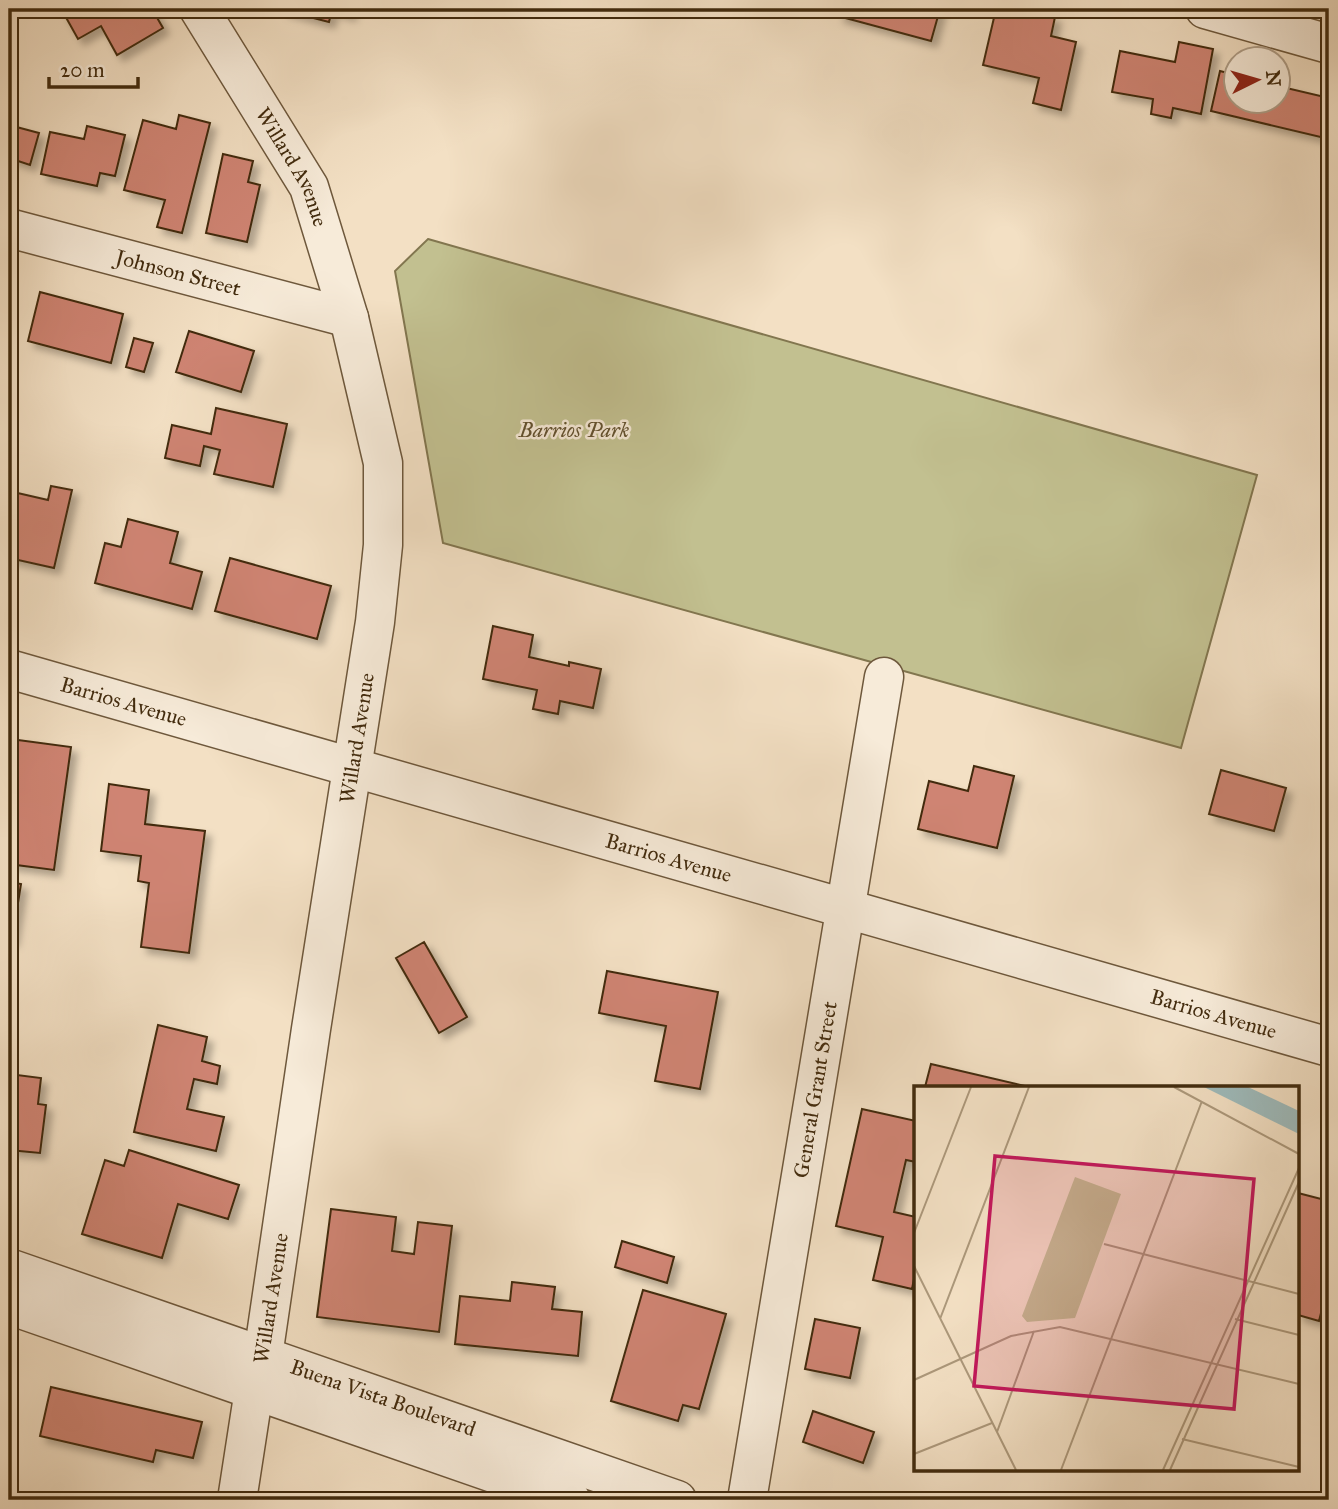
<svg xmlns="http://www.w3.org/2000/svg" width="1338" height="1509" font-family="'IM FELL Great Primer',serif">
	<defs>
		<filter id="shadow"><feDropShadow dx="6" dy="6" stdDeviation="3.5" flood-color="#0004"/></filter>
	</defs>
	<rect width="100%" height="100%" fill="#f3e0c4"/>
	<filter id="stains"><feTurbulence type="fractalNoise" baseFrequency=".00286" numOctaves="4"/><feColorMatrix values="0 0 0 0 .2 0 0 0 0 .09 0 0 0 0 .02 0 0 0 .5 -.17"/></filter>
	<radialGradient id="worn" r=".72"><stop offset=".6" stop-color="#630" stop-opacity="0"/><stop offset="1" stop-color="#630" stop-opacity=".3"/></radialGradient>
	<!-- green -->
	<path fill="#c2c090" stroke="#82764f" stroke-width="2" d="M428,239L1257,475L1181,748L443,543L395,271Z"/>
	<!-- building -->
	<path fill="#cf8473" stroke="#422b0e" stroke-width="2" filter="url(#shadow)" d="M68,9H152L163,28L117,55L101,26L78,39L63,12Z
		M282,9H351L350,15L332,10L329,22L282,10Z
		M840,9H940L931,41L838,16Z
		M996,9H1018L1055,17L1051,36L1076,42L1061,110L1033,103L1039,78L983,65Z
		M1179,42L1213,49L1201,114L1173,108L1171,118L1151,114L1153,99L1112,92L1120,51L1175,62Z
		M1220,71L1236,75V102H1278V86L1329,98V139L1211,111Z
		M179,115L210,123L182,233L157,227L165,200L124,190L143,120L176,129Z
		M9,125L39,133L30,165L9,158Z
		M87,126L125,135L115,176L100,173L97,186L41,174L50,132L84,139Z
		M223,154L253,161L248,182L260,185L247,242L206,233Z
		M40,292L123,314L111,363L28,341Z
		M189,331L254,351L241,392L176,372Z
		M134,338L153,343L144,372L126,367Z
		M216,408L287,424L273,487L214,474L220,450L204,446L200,466L165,458L172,425L211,434Z
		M51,486L72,490L54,568L9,558V491L48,500Z
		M128,519L178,532L170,563L202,572L192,609L95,583L105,543L121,547Z
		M230,558L331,586L317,639L215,611Z
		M493,626L533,635L529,657L569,666V662L601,669L593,708L560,701L558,714L533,709L537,690L483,679Z
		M18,740L71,747L54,870L9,864V809Z
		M974,766L1014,776L997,848L918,829L929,781L968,791Z
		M1221,770L1286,788L1274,831L1209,814Z
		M109,784L149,790L145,824L205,831L189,953L141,947L149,883L138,881L141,856L101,851Z
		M9,882L21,884L12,941L9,940Z
		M424,942L467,1017L439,1033L396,958Z
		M607,971L718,992L700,1089L655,1081L666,1026L599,1013Z
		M158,1025L207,1037L202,1061L220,1066L217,1084L194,1079L187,1109L224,1117L216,1151L134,1132Z
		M931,1064L1029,1087H925Z
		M9,1074L41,1078L38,1104L46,1105L40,1153L9,1150Z
		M862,1109L916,1121V1162L906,1160L894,1212L916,1217V1269L912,1289L873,1280L883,1237L836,1226Z
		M129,1150L239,1185L228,1219L178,1204L162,1258L82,1234L105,1160L124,1166Z
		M1298,1193L1329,1201V1281L1319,1321L1298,1315Z
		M331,1209L396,1217L392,1251L414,1254L418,1222L452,1226L439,1332L317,1317Z
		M622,1241L674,1257L667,1283L615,1267Z
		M512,1282L555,1287L552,1309L582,1312L578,1356L455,1344L460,1296L510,1301Z
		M643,1290L726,1314L699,1409L683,1405L678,1421L611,1401Z
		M815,1319L860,1328L850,1378L805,1369Z
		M51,1387L202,1422L193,1458L156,1450L153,1462L40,1436Z
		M813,1411L874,1432L863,1463L803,1442Z"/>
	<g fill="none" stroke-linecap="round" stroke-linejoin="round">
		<defs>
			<g id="minor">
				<path id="s1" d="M199,9L309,187L349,318L383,463V545L375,622L311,1029L263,1356L254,1390L237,1500"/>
				<path d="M1205,9L1329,44"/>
				<path id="s2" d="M9,228L349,318"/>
				<path id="s3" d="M9,669L1329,1047"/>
				<path id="s4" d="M9,1268L677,1500"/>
				<path d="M9,1305L571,1500"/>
				<path id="s5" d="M747,1500L884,677"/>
			</g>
		</defs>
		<!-- minor casing -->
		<use href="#minor" stroke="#6e583c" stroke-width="41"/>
		<!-- minor -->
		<use href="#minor" stroke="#f7ebd9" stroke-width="38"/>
	</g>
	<g text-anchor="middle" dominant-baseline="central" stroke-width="5" stroke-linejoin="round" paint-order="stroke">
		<!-- street labels -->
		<g font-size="21" fill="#422b0e" stroke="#f7ebd9">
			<text stroke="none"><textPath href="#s1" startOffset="184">Willard Avenue</textPath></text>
			<text stroke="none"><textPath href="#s2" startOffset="175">Johnson Street</textPath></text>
			<text stroke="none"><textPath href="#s3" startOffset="119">Barrios Avenue</textPath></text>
			<text transform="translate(357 738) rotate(-81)">Willard Avenue</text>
			<text stroke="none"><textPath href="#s3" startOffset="686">Barrios Avenue</textPath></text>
			<text stroke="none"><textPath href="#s3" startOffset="1253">Barrios Avenue</textPath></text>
			<text stroke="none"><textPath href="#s5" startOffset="416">General Grant Street</textPath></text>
			<text transform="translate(271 1298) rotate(-81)">Willard Avenue</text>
			<text stroke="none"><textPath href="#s4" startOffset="396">Buena Vista Boulevard</textPath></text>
		</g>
		<!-- park labels -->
		<g font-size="21" font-style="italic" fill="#62502e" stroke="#f7ebd9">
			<text x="574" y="430">Barrios Park</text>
		</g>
	</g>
	<!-- overview -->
	<g transform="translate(914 1086)">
		<rect width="385" height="385" fill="#f3e0c4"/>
		<path d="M161,91L207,108L161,232L113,236L108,230Z" fill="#c2c090"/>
		<path d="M290,1H334L385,25V48Z" fill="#9ebbbc"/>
		<path fill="none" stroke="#ac987b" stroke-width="2" d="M260,1L385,68M0,147L57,1M190,158L385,208M0,180L102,384M26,233L115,1M321,233L385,249M0,294L97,250L146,241L385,298M83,346L120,245M268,353L385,381M0,368L78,337M147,384L288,15M249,384L385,82M256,384L385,96"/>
		<path fill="#c2185b" fill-opacity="0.15" stroke="#c2185b" stroke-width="3.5" d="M81,70L340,93L320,323L60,300Z"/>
		<rect width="385" height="385" fill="none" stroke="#422b0e" stroke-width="3.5"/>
	</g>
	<!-- margin -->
	<rect width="1338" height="1509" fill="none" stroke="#f3e0c4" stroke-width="35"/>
	<rect x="10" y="10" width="1317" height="1488" fill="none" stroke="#422b0e" stroke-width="3.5"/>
	<rect x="18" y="18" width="1303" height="1474" fill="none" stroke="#422b0e" stroke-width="2"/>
	<!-- north arrow -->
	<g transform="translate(1257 80) rotate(85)"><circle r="33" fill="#f7ebd9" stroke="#af9e88" stroke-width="2"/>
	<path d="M0-5L12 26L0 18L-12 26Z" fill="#8f2418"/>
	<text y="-10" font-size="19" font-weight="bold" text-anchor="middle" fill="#422b0e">N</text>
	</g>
	<!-- scale -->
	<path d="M49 77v10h89v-10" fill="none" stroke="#422b0e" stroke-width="3.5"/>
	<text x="60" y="77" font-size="21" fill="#422b0e" stroke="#f7ebd9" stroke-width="5" paint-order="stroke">20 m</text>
	<rect width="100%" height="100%" filter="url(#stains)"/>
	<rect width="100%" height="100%" fill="url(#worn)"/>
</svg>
